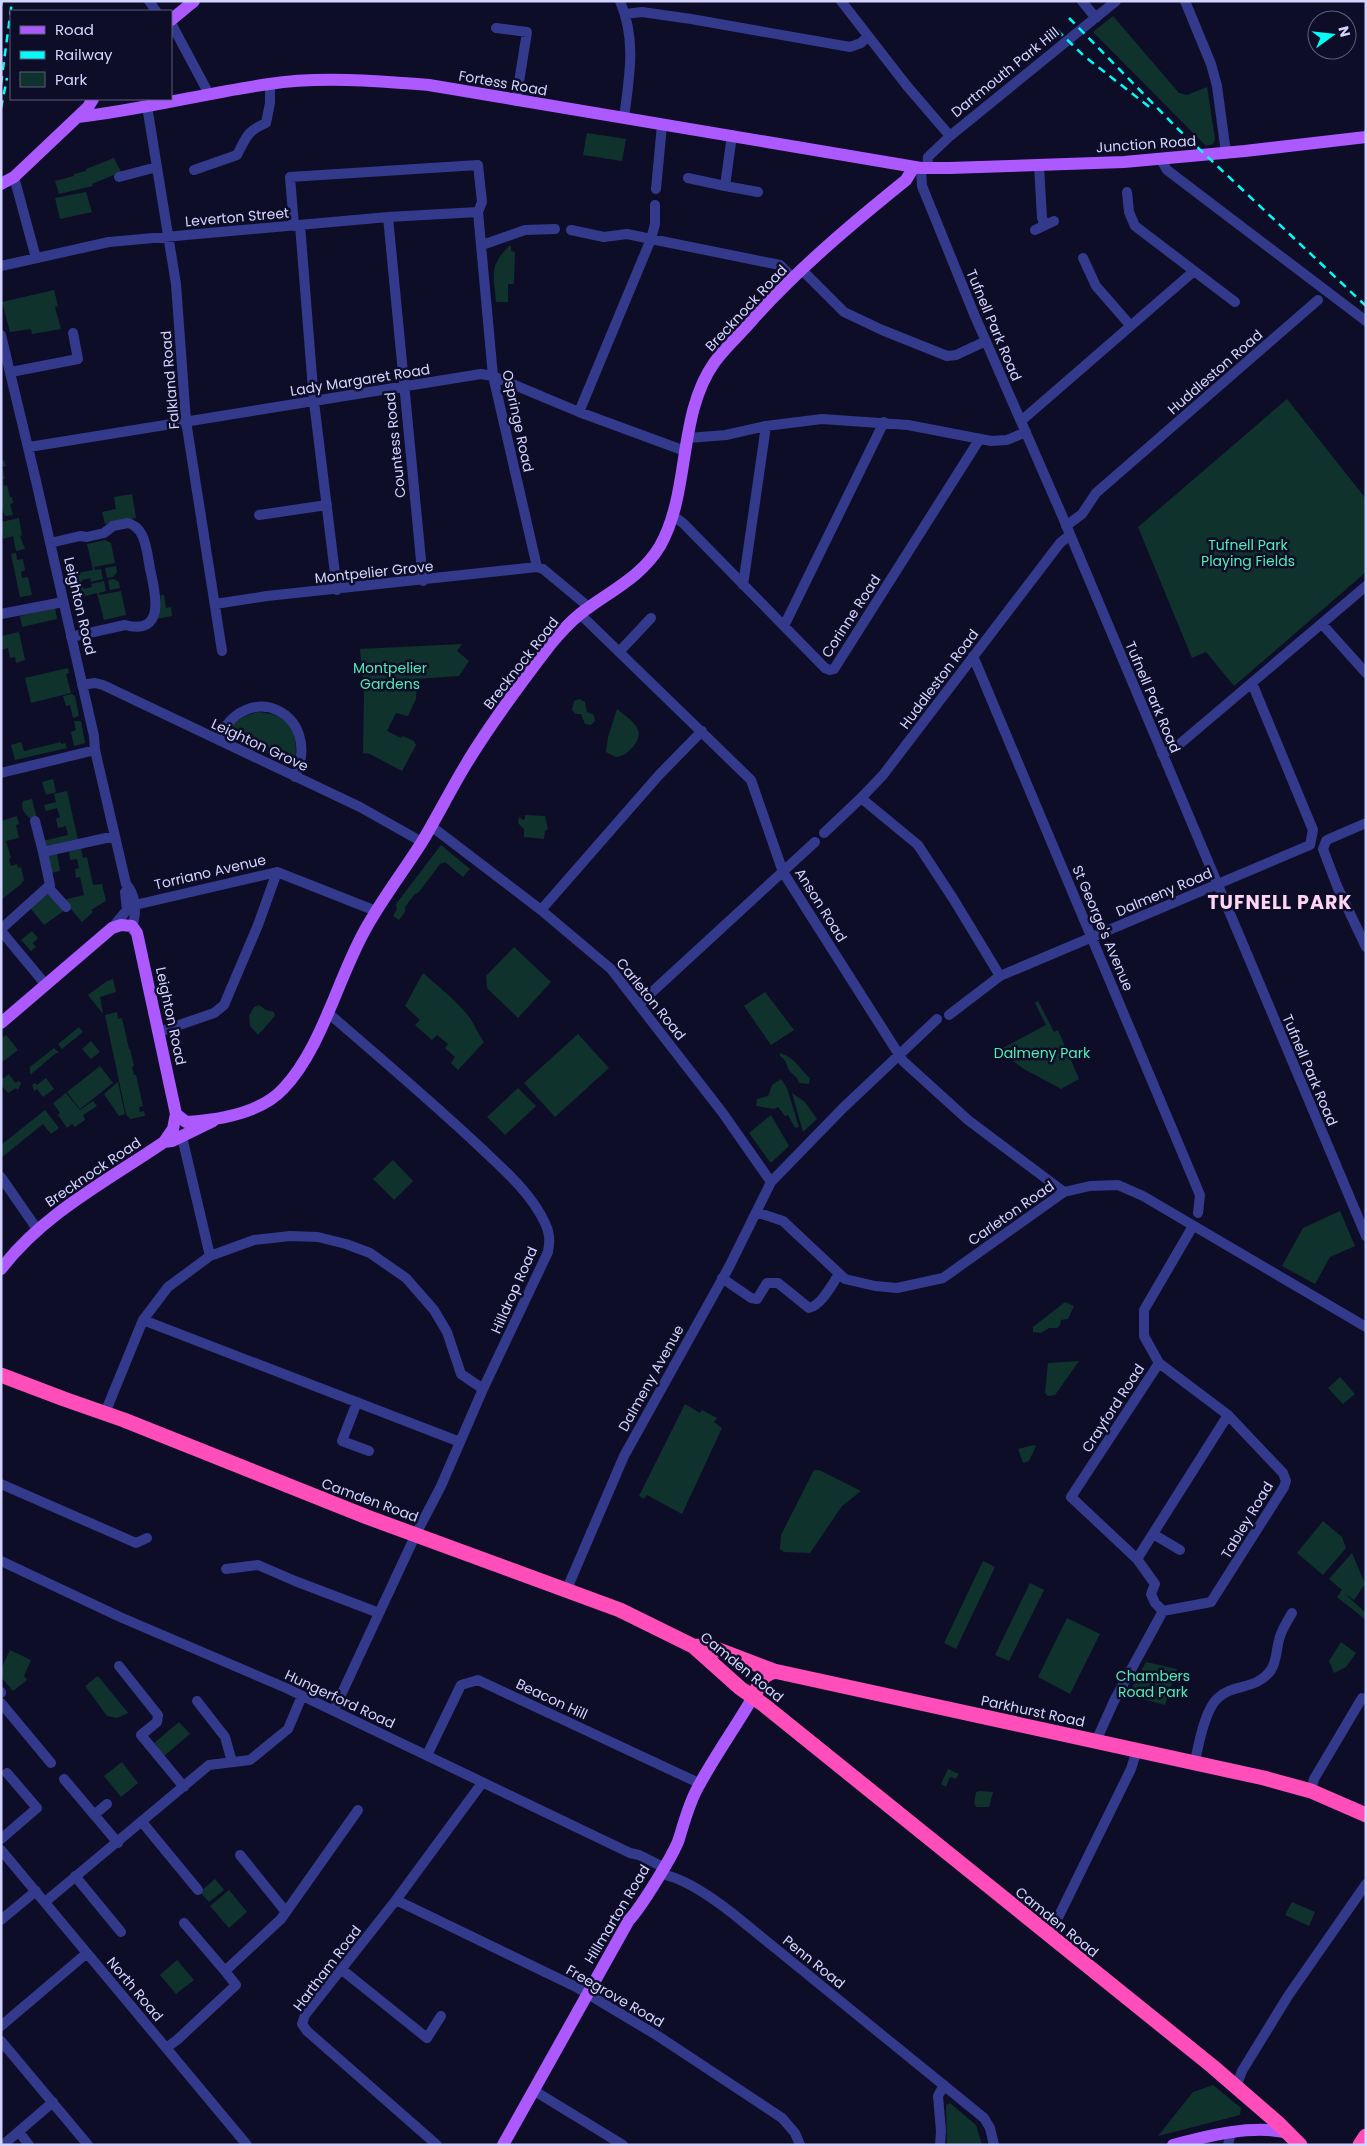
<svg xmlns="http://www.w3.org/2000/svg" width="1367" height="2146" font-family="Poppins,sans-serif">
	<rect width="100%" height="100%" fill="#0e0d28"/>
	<!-- green -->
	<path fill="#0f322c" d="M1113,16L1179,93L1187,95L1207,87L1215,139L1213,144L1206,146L1093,32Z
		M587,133L626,139L622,161L583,155Z
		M114,158L121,172L92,184L93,186L59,194L55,181L74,176V174L86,171V169Z
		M86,192L92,212L60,219L55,198Z
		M509,246H511V251L515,252L514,284H508V302H496C494,274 488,268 509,246Z
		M54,290L58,306L55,307L61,329L32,334L31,329L10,332L2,302Z
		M1287,399L1366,499V572L1234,686L1206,652L1192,658L1138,527Z
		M4,460L6,466L2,467L5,479H3L4,486L7,485L10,497H12L13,503L10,504L13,515L5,516L1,506V461Z
		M132,494L136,518L105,524L102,512L116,509L114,497Z
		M19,518L22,535L20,536L25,549L16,551L13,536L3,539L1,522Z
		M105,540L111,543L115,563L94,567L95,570L101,569L103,579L91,582L90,578L82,580V583L71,586L68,575L93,570L87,544Z
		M16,553L17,560L23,559L25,570L21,572L22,578L28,577L32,595L20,597L11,554Z
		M116,566L117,572L113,577L107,578L105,568Z
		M114,579L119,582L120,588L110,590L108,580Z
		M104,581L106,591L99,593V595L121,591L126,615L104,620L97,593L74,599L71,588L83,586L84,589L92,587L91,584Z
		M161,595H164L166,608L171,607L172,616L156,619Z
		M55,608L57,619L22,627L20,616Z
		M19,632L25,660L16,663L15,657L10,658L8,648L1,650V636Z
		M462,644L457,651L469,661L459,676L417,679L416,699L408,716L396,713L387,731L401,738L403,736L414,741L416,745L402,771L370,754L363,753L364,694L360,649Z
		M68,668L69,673L66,674L71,693L31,703L25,678Z
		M72,694L75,696L79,716L73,718L70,705L66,706L63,696Z
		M579,699L585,702L587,712L594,715L595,721L591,725L585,724L581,714H576L572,710L574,701Z
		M617,709C630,720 648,729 633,747C627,753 624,756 616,757L606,752L608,737Z
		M258,712C292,714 300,736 294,766L226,734C233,722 244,715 258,712Z
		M74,721H81L85,743L74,746L71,732L76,730Z
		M21,742L24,751L61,742V744L65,743L67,748L15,760L11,745Z
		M53,779L56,792L46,795L42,782Z
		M67,791L78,840L45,848L43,841L68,835L66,826L58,828L56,819L60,817L57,808L46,811L44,805L56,802L54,794Z
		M32,799L37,819L32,820C26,815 20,810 23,801Z
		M525,815L545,816L548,829L545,831L544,839L524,837V829L518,823L519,817L523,820L525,819Z
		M17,816L19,824L16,825L19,838L6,841L11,858L9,859L11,866L17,864L18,868L21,867L24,880L20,885L1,900V821Z
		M441,845L470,869L463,877L445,862L440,864L419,892L414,895L405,907V912L399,920L393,916L397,909L396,904Z
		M81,849L83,858L87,857L93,885L102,884L106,901L91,910L93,912L82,922L63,900L84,895L80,877L76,878L75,869L79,868L77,859L70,860L69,851Z
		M57,854L60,871L51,873L48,855Z
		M48,894L65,910L44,925L30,908Z
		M32,931L38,938L33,943L36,947L31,951L21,940Z
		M514,947L551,982L518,1018L487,988L486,976Z
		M423,973C439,987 457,1001 470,1018C475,1026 478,1034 484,1042L458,1070L451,1063L455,1057L445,1048L448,1044L437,1035L432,1040L415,1025L420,1020L405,1006Z
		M113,979L116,992L100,997L103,1014L88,995L107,981Z
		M765,992L794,1030L771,1045L744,1006Z
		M1038,1001L1054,1032L1058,1030L1079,1079L1061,1089L1024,1069L999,1050L1046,1025L1035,1003Z
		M259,1005L266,1010L274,1012L275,1016L258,1035L250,1026L249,1016L254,1007Z
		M117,1012L118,1019L122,1018L129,1049H130L134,1066L132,1067L134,1075H136L143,1106L139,1107L140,1112L144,1111L145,1116L130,1119L126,1114L105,1015Z
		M79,1027L83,1032L63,1048V1050L58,1044Z
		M578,1034L609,1068L555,1117L524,1083Z
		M6,1035L18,1050L1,1063V1039Z
		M91,1041L100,1052L91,1059L82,1049Z
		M54,1048L59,1053H56L30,1075V1067Z
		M780,1053C797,1059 797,1067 810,1078L809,1084L799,1083C797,1075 793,1076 789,1070C785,1063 788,1062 780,1056Z
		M100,1066L113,1083L80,1109L67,1092Z
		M9,1074L15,1083L19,1081L21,1083L18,1090L16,1088L8,1093L1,1085V1080Z
		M46,1078L54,1089L43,1097L37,1089L34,1091L32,1085L35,1083L37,1085Z
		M781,1079L787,1088L799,1127L795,1128L788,1115L785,1116L778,1107L774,1109L756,1106L757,1099L768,1096L772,1085Z
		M118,1082L125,1114L119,1116L104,1094Z
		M518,1088L536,1106L505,1135L487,1117Z
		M66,1093L80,1110L93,1101L97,1106L83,1115L85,1120L75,1127L72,1124L67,1128L58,1115L60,1113L53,1103Z
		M792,1093L805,1102L817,1119L803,1132Z
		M45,1110L59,1128L51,1134L43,1124L1,1158V1145Z
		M771,1115L789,1146L772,1162H770L749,1133Z
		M393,1160L413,1181L394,1200L373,1179Z
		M1340,1211L1355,1246L1330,1257L1315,1284L1282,1266L1303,1228Z
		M1065,1302L1074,1306L1068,1319L1061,1320L1060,1325L1057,1328H1049L1041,1333L1033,1332V1327Z
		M1079,1361L1055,1395L1048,1396L1045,1393L1048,1363Z
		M1340,1377L1355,1394L1343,1404L1328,1388Z
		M685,1404L700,1413L702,1410L717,1418L714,1422L722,1428L682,1514L647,1495L644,1499L639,1496Z
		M1034,1445L1036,1446L1029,1461L1023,1463L1018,1449Z
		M814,1470H819L861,1491L842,1506L810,1553L784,1552L780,1549L781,1535Z
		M1323,1521L1342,1537L1346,1548L1323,1575L1297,1553Z
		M1352,1553L1365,1584L1354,1600L1344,1593L1366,1613V1620L1337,1597L1342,1590L1329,1579Z
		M983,1561L995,1567L956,1649L944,1643Z
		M1030,1583L1044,1590L1009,1661L995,1655Z
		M1067,1618L1100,1634L1070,1694L1038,1677Z
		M1341,1642L1356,1653L1346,1667L1334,1673L1329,1661Z
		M10,1650L31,1660L24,1676L27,1680L13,1691L1,1677V1669Z
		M1146,1662L1177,1669L1165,1705L1128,1695Z
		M98,1676L128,1713L117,1718L107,1716L85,1686Z
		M179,1722L190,1734L164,1756L154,1743Z
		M122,1762L138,1783L121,1797L104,1776Z
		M948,1769L959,1774L956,1779L950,1777L946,1787L941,1784Z
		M979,1791L993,1792L989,1807H977L974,1804L976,1792Z
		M215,1879L224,1890L209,1902L200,1892Z
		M229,1890L247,1912L229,1928L210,1906Z
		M1292,1902L1315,1912L1309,1926L1285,1915Z
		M177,1960L194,1980L176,1994L160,1975Z
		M1213,2085L1241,2108L1240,2115L1158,2136L1193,2092Z
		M950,2103L976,2125L982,2145H947L946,2105Z"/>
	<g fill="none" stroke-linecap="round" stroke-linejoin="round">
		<!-- minor -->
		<path stroke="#333a8c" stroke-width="10" d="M149,1L156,11
			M620,1C637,41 629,77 624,118
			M841,1L907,86L950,136
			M1082,1L1096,18
			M1185,1L1211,64L1217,86L1226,153
			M625,14L642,12L691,19L850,47L861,43L868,36
			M171,23L209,94
			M496,28L527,32L516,101
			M147,106L176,284L186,421L222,651
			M732,135L725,186L758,192
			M1160,158L1167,170L1366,321
			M1039,165L1042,218L1045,224
			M921,168L922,186L974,314L1061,513L1366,1236
			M927,168L928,157L950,136L1116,1
			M194,170L237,155C247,136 246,132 266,123L270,103V83
			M14,177L36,258
			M119,177L157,167
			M688,178L725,186
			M656,189L662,125
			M1127,192L1129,212L1135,226L1235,302
			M478,212L493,376L537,567L543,569L590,608
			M388,217L423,581
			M300,225L314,402L337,590
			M294,226L290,177L478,165L482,202L478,212
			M571,230L604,237L627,234L651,239L780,265L793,278
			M1035,230L1054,221
			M482,245L525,230L555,229
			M1083,258L1096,286L1130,325
			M1,266L109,242L388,217L478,212
			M802,270L844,312L882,330L947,356L956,355L986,341
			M1,335L36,481L94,736L95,750L126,884C136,894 137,914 132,926
			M11,372L78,359L73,333
			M579,412L651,239L655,224V205
			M1021,421L1194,271
			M688,438L726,435L766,426L822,419L908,425L991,441L1007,440L1026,432
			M29,447L481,374L493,376L579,412L685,451
			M259,515L327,505
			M672,515L683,523L825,668L830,670L834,669L979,440
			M1066,526L1082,514L1096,493L1318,300
			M50,543L80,536L87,537L104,533L113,526L128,523C135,525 139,529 142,535C147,545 148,558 150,569C155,591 167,636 125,625L71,637
			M743,585L766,426
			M215,604L267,596L537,567
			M1,614L63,602
			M580,614L751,780L783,872L903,1061L968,1120L1064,1192
			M1322,624L1366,673
			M784,626L884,422
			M619,652L651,618
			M973,656L1200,1195L1198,1213
			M82,685L95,683L103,685L360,807L422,842
			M218,740C246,676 324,713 295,777
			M1162,754L1175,748L1366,586
			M1,773L95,750
			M861,798L918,845L954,900L1000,976
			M35,821L43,852
			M1366,823L1329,839L1326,841L1323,849L1337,886L1366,947
			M431,826L541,910L611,969L722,1112L771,1182
			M824,833L861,798L883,775L1060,543L1070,535
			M48,887L66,907
			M135,905L277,872L376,911
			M541,910L659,775L702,731
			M112,928L127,910L125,892
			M1,929L50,885L43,852L115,836
			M1,931L46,985
			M639,1004L815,842
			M327,1012C379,1057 431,1101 481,1148C504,1170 531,1193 545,1223C550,1233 550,1241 548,1252L483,1389L441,1486L416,1534L334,1710
			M949,1015L1000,976L1310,845L1313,830L1252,683
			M159,1032L214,1013L224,1005L258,925L277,872
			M182,1137L210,1256
			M1,1177L37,1229
			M756,1212L783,1221L845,1279L875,1286L897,1288L943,1278L1064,1192L1090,1186L1118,1185L1143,1196L1366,1327
			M722,1278L751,1298L757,1299L767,1283H778L809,1308C822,1305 832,1284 839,1274
			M143,1320L460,1442
			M1159,1363L1071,1497L1137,1559L1155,1584L1151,1594L1155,1603L1163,1611
			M357,1402L342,1441L369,1451
			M105,1413L143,1320L168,1287L210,1256L254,1240L290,1236L318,1237L346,1244L370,1253L406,1278L434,1310L447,1332L461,1374L483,1389
			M1,1484L136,1543L147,1538
			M1153,1534L1180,1550
			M1137,1559L1228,1415
			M1,1561L120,1617L286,1688L630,1853L639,1855L663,1867
			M226,1569L258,1565L295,1581L379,1613
			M566,1591L624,1456L729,1267L771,1182L843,1108L937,1019
			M1163,1611L1211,1602L1284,1487L1286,1481L1283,1473L1228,1415L1159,1363L1144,1336V1310L1193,1226
			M119,1666L158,1715L157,1722L141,1735L184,1787
			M1,1692V1693
			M197,1701L225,1737L232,1762
			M1,1703L51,1763
			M1096,1741L1114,1701L1163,1611
			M427,1755L461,1685L478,1680L701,1784
			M1195,1762C1198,1746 1205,1709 1218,1698C1233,1683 1256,1691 1271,1670C1277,1660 1276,1651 1279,1640C1281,1630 1287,1622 1292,1613
			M64,1779L118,1843
			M1311,1791L1314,1779L1362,1698
			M94,1815L107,1804
			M142,1822L198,1890
			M1,1839L37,1808L7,1773
			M1,1850L247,2145
			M240,1855L286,1912
			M660,1874C683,1877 714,1899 732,1913L984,2118L990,2128L994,2145
			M75,1876L121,1932
			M396,1900L576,1987L658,2036L782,2118L795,2133L800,2145
			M45,1902L209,1765L250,1760L288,1729L302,1696
			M1,1920L36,1891
			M184,1923L225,1971
			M1049,1936L1131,1769L1137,1750
			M341,1969L427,2038L441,2016
			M1,2026L87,1953
			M1,2041L88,2145
			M166,2048L177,2040L236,1985L225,1971L281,1919L358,1810
			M1236,2087L1242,2071L1288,1996L1366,1884
			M533,2090L623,2145
			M19,2132L29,2145
			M3,2145L53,2102
			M437,2145L307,2031L302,2024L305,2015L396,1900L482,1783
			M940,2145L941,2131L938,2096L944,2085
			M1228,2145L1231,2132"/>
		<!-- major -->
		<path stroke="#ac5aff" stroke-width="12" d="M171,20L194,1
			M78,117C142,110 205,93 269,84C319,76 379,81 429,85L921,168H949L1124,162L1245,151L1366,137
			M1,184L14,177L88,107L93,99
			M1,1023L112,928L121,925L132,926L137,933L176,1114L173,1129L164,1142
			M176,1114L186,1122C217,1120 260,1114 283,1089C322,1048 337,980 365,930C382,899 403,872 422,842C437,817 450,791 465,766C490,724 520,684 550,645C559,634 569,623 580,614C608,592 641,578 660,546C691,491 677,416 714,363C726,346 742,333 755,317C800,267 854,222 906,180L914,167
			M1,1269C44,1213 107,1181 164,1142L172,1141L213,1121
			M503,2145L629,1920C640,1909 674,1854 679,1839C684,1822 689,1804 697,1789C714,1757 735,1728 753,1697
			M1173,2145C1207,2136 1254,2124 1288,2133"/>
		<!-- highway -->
		<path stroke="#ff4eb9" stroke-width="15" d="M1,1375L64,1399L124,1420L367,1517L620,1610L693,1646L740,1688L764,1705L1212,2066L1279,2124L1300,2145
			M693,1646L711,1647L774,1671L1264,1778L1311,1791L1366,1815
			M753,1697L764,1676L774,1671
			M1360,2145L1366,2136"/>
		<!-- rail -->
		<path stroke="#00fef7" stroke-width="2.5" stroke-dasharray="8 6" stroke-linecap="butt" d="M1,6L2,1
			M1069,18L1178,129L1366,306
			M1057,30L1084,56L1152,109
			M1,84L12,1
			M1,108L7,78"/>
	</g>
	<g text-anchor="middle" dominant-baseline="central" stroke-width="5" stroke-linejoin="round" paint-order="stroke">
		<!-- street labels -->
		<g font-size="14" fill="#d3d4ff" stroke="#0e0d28">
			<text transform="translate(1005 72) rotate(-39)">Dartmouth Park Hill</text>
			<text transform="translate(503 83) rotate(10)">Fortess Road</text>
			<text transform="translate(1146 144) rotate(-4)">Junction Road</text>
			<text transform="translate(237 217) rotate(-5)">Leverton Street</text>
			<text transform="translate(746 308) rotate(-47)">Brecknock Road</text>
			<text transform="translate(994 325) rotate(67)">Tufnell Park Road</text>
			<text transform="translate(1215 372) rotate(-41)">Huddleston Road</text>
			<text transform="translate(170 380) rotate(-95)">Falkland Road</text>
			<text transform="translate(360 380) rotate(-9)">Lady Margaret Road</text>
			<text transform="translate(518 421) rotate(78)">Ospringe Road</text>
			<text transform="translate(395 445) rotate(-96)">Countess Road</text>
			<text transform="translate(374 572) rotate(-6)">Montpelier Grove</text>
			<text transform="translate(80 606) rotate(77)">Leighton Road</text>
			<text transform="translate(851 616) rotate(-57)">Corinne Road</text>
			<text transform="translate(521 663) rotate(-52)">Brecknock Road</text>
			<text transform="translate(939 679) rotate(-53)">Huddleston Road</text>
			<text transform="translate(1153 697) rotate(67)">Tufnell Park Road</text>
			<text transform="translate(260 745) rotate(25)">Leighton Grove</text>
			<text transform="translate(210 872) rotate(-13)">Torriano Avenue</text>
			<text transform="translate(1164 892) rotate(-23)">Dalmeny Road</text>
			<text transform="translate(821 905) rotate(58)">Anson Road</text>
			<text transform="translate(1103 928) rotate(67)">St George's Avenue</text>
			<text transform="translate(651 999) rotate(51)">Carleton Road</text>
			<text transform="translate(171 1016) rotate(78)">Leighton Road</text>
			<text transform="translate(1310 1070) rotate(67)">Tufnell Park Road</text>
			<text transform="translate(93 1172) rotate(-34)">Brecknock Road</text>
			<text transform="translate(1011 1213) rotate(-35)">Carleton Road</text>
			<text transform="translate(514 1290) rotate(-66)">Hilldrop Road</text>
			<text transform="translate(651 1378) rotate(-61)">Dalmeny Avenue</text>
			<text transform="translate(1113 1408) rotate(-57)">Crayford Road</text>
			<text transform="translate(370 1500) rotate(20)">Camden Road</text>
			<text transform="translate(1247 1520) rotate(-59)">Tabley Road</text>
			<text transform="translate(742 1667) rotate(39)">Camden Road</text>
			<text transform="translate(340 1699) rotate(25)">Hungerford Road</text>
			<text transform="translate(552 1699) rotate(25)">Beacon Hill</text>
			<text transform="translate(1033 1711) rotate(12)">Parkhurst Road</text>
			<text transform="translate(617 1914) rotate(-59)">Hillmarton Road</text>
			<text transform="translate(1057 1922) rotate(39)">Camden Road</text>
			<text transform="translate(814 1962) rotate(39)">Penn Road</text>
			<text transform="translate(327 1968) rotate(-53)">Hartham Road</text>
			<text transform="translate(135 1989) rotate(50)">North Road</text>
			<text transform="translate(615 1996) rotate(30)">Freegrove Road</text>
		</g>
		<!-- park labels -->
		<g font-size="14" fill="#52ecb2" stroke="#0e0d28">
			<text x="1248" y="545">Tufnell Park<tspan x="1248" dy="16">Playing Fields</tspan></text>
			<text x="390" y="668">Montpelier<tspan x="390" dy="16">Gardens</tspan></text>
			<text x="1042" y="1053">Dalmeny Park</text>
			<text x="1153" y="1676">Chambers<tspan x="1153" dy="16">Road Park</tspan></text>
		</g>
		<!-- district labels -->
		<g font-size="19" font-weight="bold" letter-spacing="1" fill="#ffd5f5" stroke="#0e0d28">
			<text x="1280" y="902">TUFNELL PARK</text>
		</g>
	</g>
	<!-- border -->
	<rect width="1367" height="2146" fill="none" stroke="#d3d4ff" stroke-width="5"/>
	<!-- legend -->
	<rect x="10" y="10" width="162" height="90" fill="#0e0d28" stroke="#5d5d7e"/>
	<rect x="20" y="26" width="25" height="8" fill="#ac5aff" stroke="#5d5d7e"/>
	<text x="55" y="35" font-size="15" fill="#d3d4ff">Road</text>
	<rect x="20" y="51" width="25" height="8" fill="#00fef7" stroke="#5d5d7e"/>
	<text x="55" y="60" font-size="15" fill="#d3d4ff">Railway</text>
	<rect x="20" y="72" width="25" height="15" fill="#0f322c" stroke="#5d5d7e"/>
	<text x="55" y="85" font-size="15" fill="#d3d4ff">Park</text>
	<!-- north arrow -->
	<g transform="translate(1332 35) rotate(75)"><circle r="24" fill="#0e0d28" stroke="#5d5d7e"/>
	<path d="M0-4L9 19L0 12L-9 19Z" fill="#00fef7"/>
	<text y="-8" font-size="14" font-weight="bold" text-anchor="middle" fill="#d3d4ff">N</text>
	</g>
</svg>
